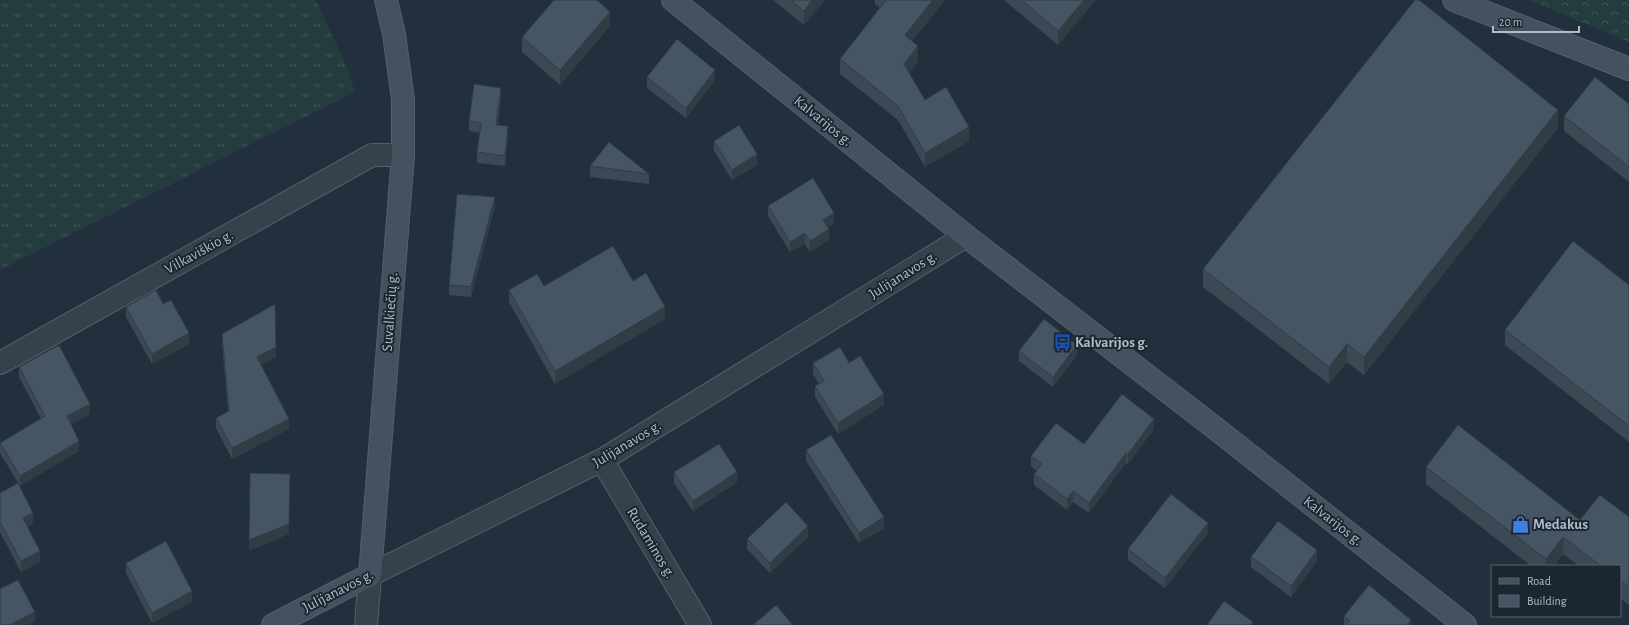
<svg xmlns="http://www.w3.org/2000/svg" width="1629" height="625" font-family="'Alegreya Sans',sans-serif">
	<defs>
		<pattern id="grass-tufts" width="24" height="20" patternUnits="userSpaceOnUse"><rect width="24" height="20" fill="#243c3d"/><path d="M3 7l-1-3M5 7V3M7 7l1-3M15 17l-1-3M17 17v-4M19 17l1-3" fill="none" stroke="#415658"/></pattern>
		<pattern id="forest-crowns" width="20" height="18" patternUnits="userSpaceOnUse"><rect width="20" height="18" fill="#243c3d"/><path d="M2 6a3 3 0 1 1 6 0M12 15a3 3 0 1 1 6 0" fill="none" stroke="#415658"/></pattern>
	</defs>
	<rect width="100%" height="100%" fill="#222f3c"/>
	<!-- grass -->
	<path fill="url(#grass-tufts)" d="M0,0H316L347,67L355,92L0,270Z"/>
	<!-- forest -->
	<path fill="url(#forest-crowns)" d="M1528,0H1629V42Z"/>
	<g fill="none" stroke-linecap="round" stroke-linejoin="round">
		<defs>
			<path id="street" d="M0,363L372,155H403
				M602,460L700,625
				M366,625L370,575L602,460L966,236"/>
			<path id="secondary" d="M673,0L966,236L1215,428L1465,625
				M1454,0L1629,69
				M273,625L370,575L403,155V100L394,34L386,0"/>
		</defs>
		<!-- street casing -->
		<use href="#street" stroke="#545f6a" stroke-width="24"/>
		<!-- secondary casing -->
		<use href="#secondary" stroke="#545f6a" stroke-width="24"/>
		<!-- street -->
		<use href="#street" stroke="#36414c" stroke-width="22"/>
		<!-- secondary -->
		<use href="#secondary" stroke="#44515f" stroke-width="22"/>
	</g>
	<!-- wall -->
	<path fill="#3c4955" d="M773,0H825L804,25Z
		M875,0H945L912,41L918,61L909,73L925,100L969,141L925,167L898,120L840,74V59L880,8L875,4Z
		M1004,0H1095V1L1058,45Z
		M610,26L560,85L522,52V37Z
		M647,77L715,80L686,118L647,88Z
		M501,98L498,125L508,136L505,166L477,163V152L480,133L469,131V121Z
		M1629,104V182L1564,131V116Z
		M1558,128L1364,375L1347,362L1329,384L1203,287V269Z
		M714,141L757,165L732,180L714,151Z
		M590,166L649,174V184L590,177Z
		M768,206L834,224L828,227L829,240L810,252L805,244L790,252L768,216Z
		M495,207L471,297L449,295V285Z
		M633,281L665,319L555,384L509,302V290L544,286Z
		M1629,285V442L1505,345V330Z
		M163,304L189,344L152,364L126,317V307Z
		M222,334L276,357L261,365L289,429L232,459L216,428V418L228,411L222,344Z
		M1019,351L1077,355L1053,387L1019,361Z
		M813,363H849L884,405L838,434L815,397V386L819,384L813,374Z
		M19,367L90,414L71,424L79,451L20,486L0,453V443L41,419L19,377Z
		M1154,429L1128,464L1126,463L1089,513L1073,502L1067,510L1034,485V474L1037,471L1031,466V456Z
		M806,450L884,528L859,543L806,461Z
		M1426,467L1580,520L1629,517V605L1620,598V566H1579L1563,554L1554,566H1531L1426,484Z
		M674,472L737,482L693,511L674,483Z
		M0,493L33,524L27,527L40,562L21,572L0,532Z
		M1208,533L1165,588L1128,560V549Z
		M808,537L770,573L747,549V539Z
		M1251,557L1317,561L1291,597L1251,567Z
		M126,563L192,602L152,623L126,573Z
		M1344,616L1411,625H1344Z"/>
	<!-- shaded-wall -->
	<path fill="#313c45" d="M812,0H825L804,25V11Z
		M933,0H945L905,50V35Z
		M1084,0H1095V1L1058,45V31Z
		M610,12V26L560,85V70Z
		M918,46V61L904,79V64Z
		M715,70V80L686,118V108Z
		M501,88V98L496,135V125Z
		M1558,110V128L1364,375V357Z
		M508,126V136L505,166V156Z
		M969,127V141L925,167V153Z
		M757,154V165L732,180V170Z
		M495,197V207L471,297V287Z
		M834,213V224L823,230V220Z
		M829,229V240L810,252V241Z
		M805,233V244L790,252V242Z
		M665,307V319L555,384V371Z
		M189,333V344L152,364V354Z
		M1347,344V362L1329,384V367Z
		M1077,345V355L1053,387V377Z
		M276,347V357L257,367V357Z
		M884,394V405L838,434V423Z
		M90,404V414L67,427V416Z
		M289,419V429L232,459V448Z
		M1154,419V429L1128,464V454Z
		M79,441V451L20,486V476Z
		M1126,453V463L1089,513V503Z
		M737,472V482L693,511V501Z
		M290,484L289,534L249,551V540Z
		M1073,491V502L1067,510V499Z
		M33,513V524L23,529V518Z
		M884,517V528L859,543V533Z
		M1208,523V533L1165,588V578Z
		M808,526V537L770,573V563Z
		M1563,537V554L1554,566H1546V559Z
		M1317,550V561L1291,597V586Z
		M40,551V562L21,572V561Z
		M192,591V602L152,623V613Z
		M35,612V622L29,625H10Z
		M1411,620V625H1407Z"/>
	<!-- building -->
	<path fill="#465563" stroke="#313c45" d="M554,0H597L610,12L560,70L522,37Z
		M791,0H812L804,11Z
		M886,0H933L905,35L918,46L904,64L925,100L946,87L969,127L925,153L898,106L840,59Z
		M1022,0H1084L1058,31Z
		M1415,0H1419L1558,110L1364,357L1347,344L1329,367L1203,269Z
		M677,39L715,70L686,108L647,77Z
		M1595,77L1629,104V167L1564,116Z
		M474,84L501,88L496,125L508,126L505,156L477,152L481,123L469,121Z
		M739,125L757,154L732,170L714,141Z
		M609,142L649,174L590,166Z
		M813,178L834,213L823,220L829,229L810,241L805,233L790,242L768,206Z
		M457,194L495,197L471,287L449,285Z
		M1573,241L1629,285V426L1505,330Z
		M613,246L633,281L646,273L665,307L555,371L509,290L537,274L544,286Z
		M156,290L163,304L171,300L189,333L152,354L126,307Z
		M275,304L276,347L257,357L289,419L232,448L216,418L229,411L222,334Z
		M1044,319L1077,345L1053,377L1019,351Z
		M59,345L90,404L67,416L79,441L20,476L0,443L45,416L19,367Z
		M840,347L849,363L860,356L884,394L838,423L815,386L824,381L813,363Z
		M1122,394L1154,419L1128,454L1126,453L1089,503L1073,491L1067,499L1034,474L1042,464L1031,456L1056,423L1084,444Z
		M1458,425L1580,520L1600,495L1629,517V587L1620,580V566H1601L1563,537L1546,559L1426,467Z
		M831,435L884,517L859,533L806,450Z
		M719,444L737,472L693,501L674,472Z
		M250,473L290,474L289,524L249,540Z
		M18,483L33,513L23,518L40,551L21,561L0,522V493Z
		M1171,494L1208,523L1165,578L1128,549Z
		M786,502L808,526L770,563L747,539Z
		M1278,521L1317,550L1291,586L1251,557Z
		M166,541L192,591L152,613L126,563Z
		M18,580L35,612L10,625H0V589Z
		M1369,585L1411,620L1407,625H1346L1350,621L1344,616Z
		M1224,601L1253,622L1250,625H1207Z
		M776,605L793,625H753Z"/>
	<!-- icons -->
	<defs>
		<symbol id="bus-bare" viewBox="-9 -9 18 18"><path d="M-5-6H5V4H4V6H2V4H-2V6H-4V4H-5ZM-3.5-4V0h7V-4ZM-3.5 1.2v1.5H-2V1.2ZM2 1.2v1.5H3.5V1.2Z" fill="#1a4fb4" stroke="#1b2631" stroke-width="2.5" paint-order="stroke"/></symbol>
		<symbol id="shop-bare" viewBox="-9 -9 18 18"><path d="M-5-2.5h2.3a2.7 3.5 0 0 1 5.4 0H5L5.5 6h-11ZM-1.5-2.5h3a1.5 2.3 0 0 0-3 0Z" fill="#3f7fe0" stroke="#1b2631" stroke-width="2.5" paint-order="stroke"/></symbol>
	</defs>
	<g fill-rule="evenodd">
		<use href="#bus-bare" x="1050" y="330" width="25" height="25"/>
		<use href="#shop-bare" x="1508" y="512" width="25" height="25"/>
	</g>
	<g text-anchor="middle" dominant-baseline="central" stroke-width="4" stroke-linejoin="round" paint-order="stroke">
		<!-- street labels -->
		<g font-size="15" fill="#b1bcc8" stroke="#1b2631">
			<text transform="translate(823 121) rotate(39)">Kalvarijos g.</text>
			<text transform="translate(199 252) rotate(-29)">Vilkaviškio g.</text>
			<text transform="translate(903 275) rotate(-32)">Julijanavos g.</text>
			<text transform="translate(390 312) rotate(-86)">Suvalkiečių g.</text>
			<text transform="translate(627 444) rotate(-31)">Julijanavos g.</text>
			<text transform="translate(1333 521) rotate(38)">Kalvarijos g.</text>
			<text transform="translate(651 543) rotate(59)">Rudaminos g.</text>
			<text transform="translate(338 591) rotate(-27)">Julijanavos g.</text>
		</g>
		<!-- poi labels -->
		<g font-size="15" font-weight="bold" fill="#b1bcc8" stroke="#1b2631" text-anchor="start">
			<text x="1075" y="342">Kalvarijos g.</text>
			<text x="1533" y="524">Medakus</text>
		</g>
	</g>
	<!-- legend -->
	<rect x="1491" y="565" width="130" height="52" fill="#1b2631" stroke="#57626d"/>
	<rect x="1499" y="578" width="20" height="6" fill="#44515f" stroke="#57626d"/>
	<text x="1527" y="585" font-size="12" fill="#b1bcc8">Road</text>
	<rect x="1499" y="595" width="20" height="12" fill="#465563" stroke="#57626d"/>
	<text x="1527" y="605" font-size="12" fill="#b1bcc8">Building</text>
	<!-- scale -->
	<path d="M1493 26v6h86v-6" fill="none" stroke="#b1bcc8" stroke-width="2"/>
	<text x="1499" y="26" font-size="12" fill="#b1bcc8" stroke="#1b2631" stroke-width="3" paint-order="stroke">20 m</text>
</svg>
